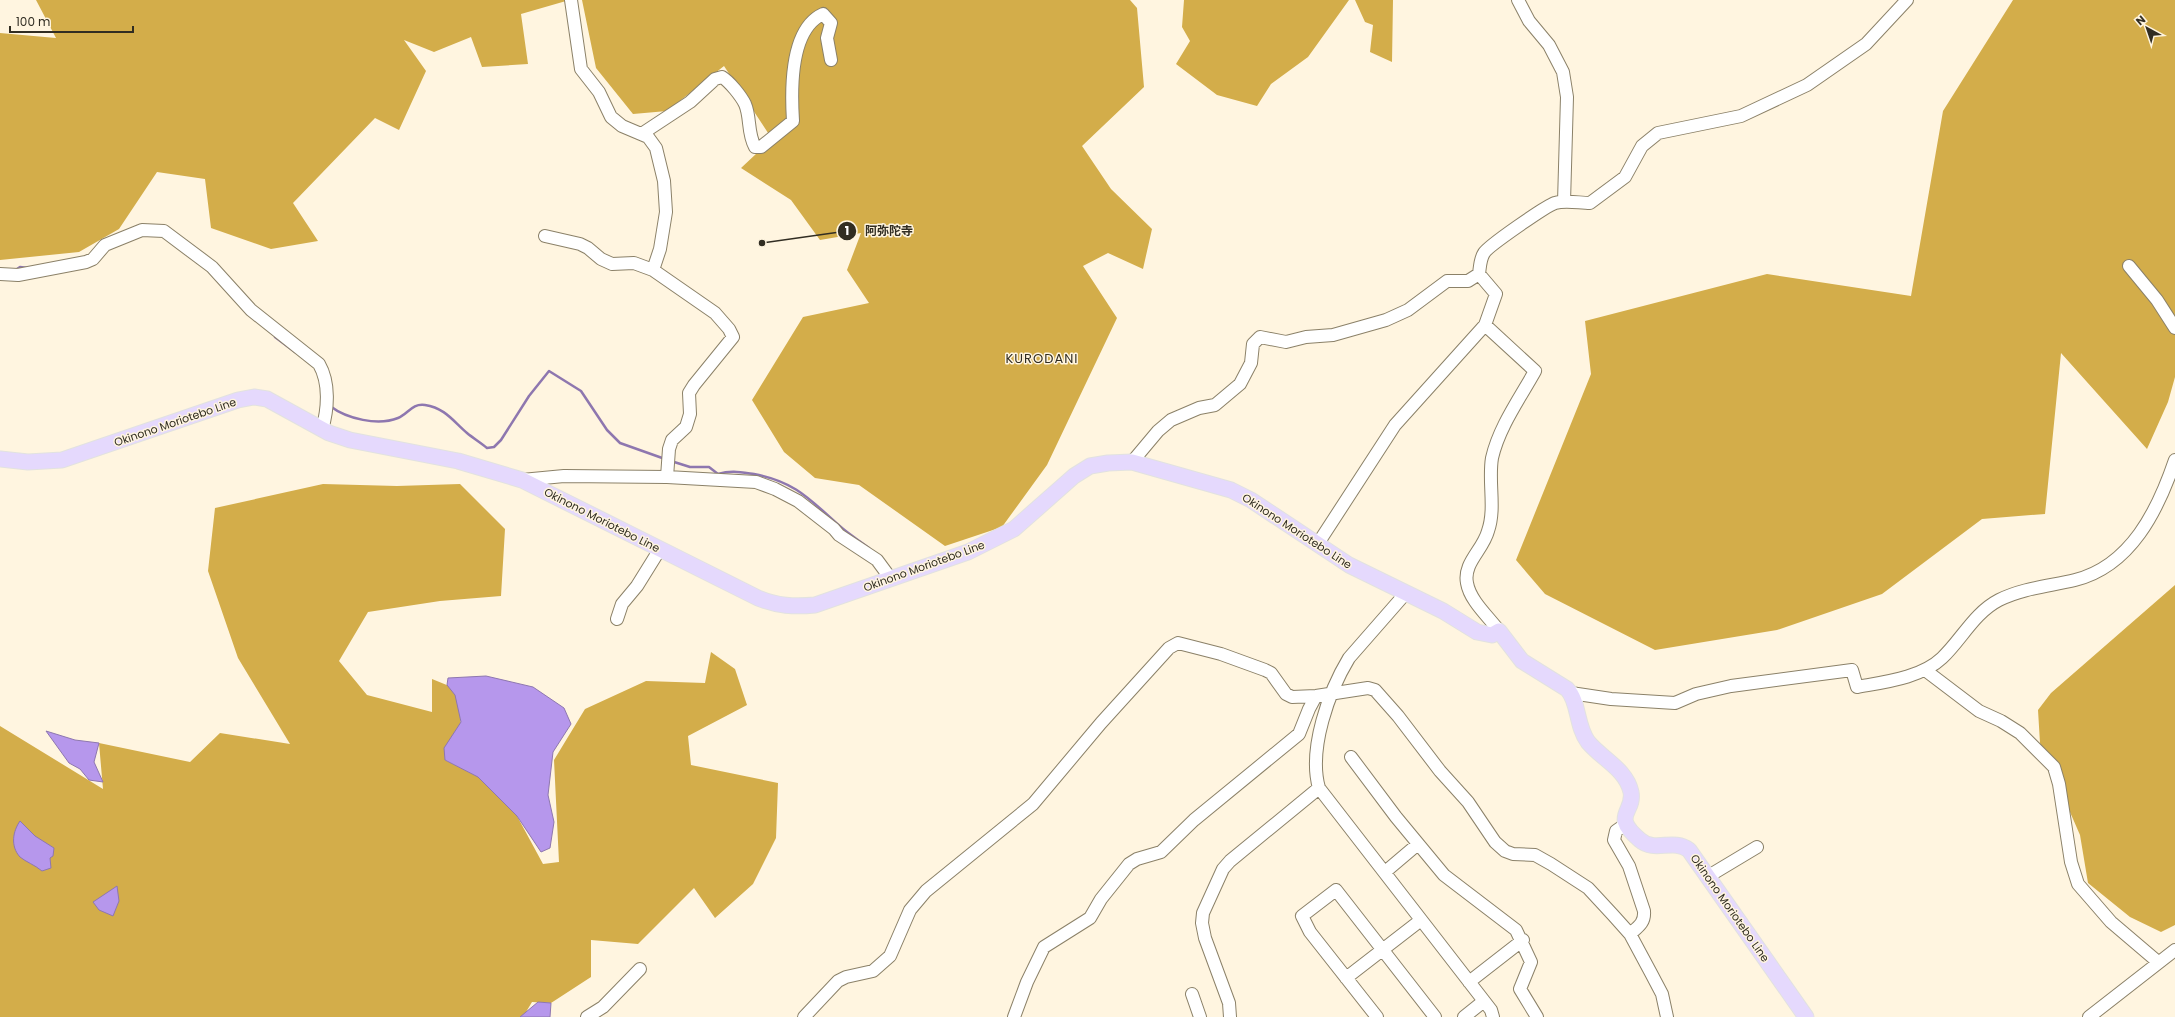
<svg xmlns="http://www.w3.org/2000/svg" width="2175" height="1017" font-family="Poppins,'Noto Sans JP',sans-serif">
	<rect width="100%" height="100%" fill="#fff5e0"/>
	<!-- forest -->
	<path fill="#d3ad4a" d="M36,0H565L566,1L521,14L528,64L482,67L471,37L434,52L404,40L426,71L399,130L375,118L293,203L318,241L271,249L211,228L205,179L157,172L119,229L79,252L0,260V33L56,38Z
		M582,0H1130L1137,8L1144,87L1082,146L1111,189L1152,229L1143,269L1108,253L1083,266L1117,318L1047,465L1002,527L945,546L859,485L815,478L784,452L752,400L803,317L869,303L847,270L861,233L820,240L791,200L741,168L772,139L724,66L667,111L633,114L596,68Z
		M1184,0H1349L1308,57L1271,84L1257,106L1217,95L1176,64L1190,41L1182,27Z
		M1355,0H1393L1392,62L1370,52L1373,25L1365,22Z
		M2013,0H2175V377L2168,402L2147,449L2061,353L2045,514L1982,519L1882,594L1777,630L1655,650L1545,594L1516,560L1591,374L1585,321L1767,274L1911,296L1943,111Z
		M323,484L397,486L460,484L505,529L501,596L440,601L368,612L339,661L367,695L432,712V679L459,690L461,733L445,760L489,782L517,816L543,864L559,862L554,760L585,709L646,681L705,683L711,652L735,669L747,705L688,736L691,765L778,783L776,838L753,884L715,918L694,888L638,944L591,940V977L551,1003L532,1002L523,1017H0V726L103,789L99,743L190,762L220,733L290,744L238,658L208,571L215,508Z
		M2175,585V925L2161,932L2130,917L2088,883L2080,835L2040,743L2038,710L2051,693Z"/>
	<!-- water -->
	<path fill="#b697ec" stroke="#8e77af" d="M486,676L533,687L564,708L571,724L553,752L548,795L554,822L550,848L541,852L517,816L478,777L445,760L444,748L461,722L455,695L447,685L448,678Z
		M46,731L75,740L99,743L94,762L103,782L89,780L80,769L69,763Z
		M20,821L35,836L54,848L53,856L50,858L51,868L42,871C35,865 26,862 20,857C10,846 13,831 20,821Z
		M117,886L119,901L113,916L99,910L93,902Z
		M538,1002L551,1003L550,1017H520Z"/>
	<g fill="none" stroke-linecap="round" stroke-linejoin="round">
		<!-- stream -->
		<path stroke="#8e77af" stroke-width="2.5" d="M14,271L20,267L28,268
			M275,337L295,352
			M330,406C347,419 378,426 398,418C408,414 412,403 425,405C445,408 453,421 467,433C473,438 481,443 487,448L494,447L501,440L529,396L549,371L581,391L607,430L620,443L665,459
			M671,461L690,467H709L718,474C731,470 740,472 754,474C797,482 811,501 842,528C850,535 860,541 869,548"/>
		<defs>
			<path id="minor" d="M571,0L581,69L599,92L611,117L622,126L648,137L656,148L664,181L666,212L660,249L653,270
				M1518,0L1529,21L1549,45L1563,72L1567,97L1564,202
				M643,133L690,102L715,79L722,77C730,82 741,96 745,104C751,118 747,132 755,147H761L793,121C791,90 790,29 823,14L831,23L827,38L831,60
				M545,236L580,244L588,248L601,259L612,264L634,263L653,270L715,313L729,329L733,337L694,385L689,393L690,414L686,427L672,440L669,449L667,477
				M2129,266L2157,300L2175,328
				M0,274L18,275L86,262L93,259L105,245L142,230L164,231L212,267L251,310L319,364C330,383 328,409 322,430
				M1485,325L1535,371C1520,398 1499,427 1492,458C1488,482 1496,508 1488,531C1483,550 1463,563 1467,583C1470,601 1489,617 1499,631
				M1132,462L1158,431L1171,420L1199,408L1215,405L1240,384L1251,363L1253,344L1260,337L1286,342L1306,337L1333,335L1386,320L1408,310L1447,281H1468L1479,274C1480,267 1480,259 1484,253C1488,246 1546,206 1555,203C1566,200 1579,203 1590,203L1625,177L1642,146L1658,133L1741,116L1807,85L1866,44L1907,0
				M522,480L564,476L667,477L756,482L775,489L798,501L834,529L839,535L877,560L891,579
				M1317,545L1395,425L1485,325L1496,294L1479,274
				M1405,594L1349,658C1329,691 1308,749 1319,788L1491,1010L1493,1017
				M617,619L622,604L637,586L660,549
				M1925,670L1979,711L2001,721L2020,733L2054,767L2059,784L2071,862L2078,884L2111,922L2158,962
				M1571,693L1611,699L1675,703L1696,694L1731,686L1852,670L1857,687C1884,682 1921,678 1942,658C1962,639 1974,613 1999,600C2023,588 2050,586 2075,580C2131,566 2158,510 2175,460
				M1351,757L1396,817L1444,875L1516,930L1531,962L1520,989L1537,1017
				M1626,824L1616,831L1614,840L1629,866L1644,911C1645,923 1638,927 1630,934
				M1385,872L1418,844
				M1707,877L1757,847
				M1346,978L1421,920
				M1469,982L1523,940
				M1192,994L1200,1017
				M587,1017L603,1007L640,969
				M804,1017L838,981L846,977L873,971L890,956L910,910L926,891L1033,804L1101,723L1169,648L1178,643L1221,654L1265,670L1271,673L1286,694L1292,697L1316,696L1368,688L1375,690L1398,716L1440,771L1468,802L1495,842L1505,851L1513,854L1535,855L1551,864L1588,888L1613,915L1630,934L1652,975L1662,994L1667,1017
				M1014,1017L1027,982L1044,947L1090,918L1101,899L1129,864L1137,859L1161,852L1194,820L1299,734L1309,709L1316,696
				M1230,1017L1229,1003L1205,938L1202,923L1203,913L1223,869L1230,861L1319,788
				M1377,1017L1310,932L1302,916L1336,890L1435,1017
				M1464,1017L1484,1001
				M2089,1017L2175,950"/>
			<path id="major" d="M0,459L28,462L62,460L238,400L254,397L267,399L329,433L350,440L458,461L522,480L758,598C777,606 794,607 815,605L968,552L1014,529L1074,476L1090,466L1108,463L1132,462L1231,490L1251,500L1349,565L1443,611L1477,632L1492,635L1499,631L1522,661L1567,689C1579,701 1576,726 1588,742C1602,759 1626,769 1631,792C1635,813 1610,815 1640,840C1655,853 1673,838 1689,850L1806,1017"/>
		</defs>
		<!-- minor casing -->
		<use href="#minor" stroke="#8b8168" stroke-width="14"/>
		<!-- major casing -->
		<use href="#major" stroke="#e2e2e0" stroke-width="17"/>
		<!-- minor -->
		<use href="#minor" stroke="#fff" stroke-width="12"/>
		<!-- major -->
		<use href="#major" stroke="#e5d9fd" stroke-width="15"/>
	</g>
	<g text-anchor="middle" dominant-baseline="central" stroke-width="3" stroke-linejoin="round" paint-order="stroke">
		<!-- street labels -->
		<g font-size="11" fill="#312d22" stroke="#fff5e0">
			<text transform="translate(175 422) rotate(-19)">Okinono Moriotebo Line</text>
			<text transform="translate(602 520) rotate(27)">Okinono Moriotebo Line</text>
			<text transform="translate(1297 531) rotate(33)">Okinono Moriotebo Line</text>
			<text transform="translate(924 566) rotate(-20)">Okinono Moriotebo Line</text>
			<text transform="translate(1730 908) rotate(55)">Okinono Moriotebo Line</text>
		</g>
		<!-- quarter labels -->
		<g font-size="13" letter-spacing="1" fill="#312d22" stroke="#fff5e0">
			<text x="1042" y="358">KURODANI</text>
		</g>
	</g>
	<!-- callouts -->
	<path fill="none" stroke="#312d22" stroke-width="1.5" d="M762 243L847 231"/>
	<g fill="#312d22" stroke="#fff5e0" stroke-width="1.5">
		<circle cx="762" cy="243" r="4"/>
		<circle cx="847" cy="231" r="10"/>
	</g>
	<g font-size="12" text-anchor="middle" font-weight="bold" fill="#fff">
		<text x="847" y="235">1</text>
	</g>
	<g font-size="12" text-anchor="middle" font-weight="bold" fill="#312d22" stroke="#fff5e0" stroke-width="3" stroke-linejoin="round" paint-order="stroke">
		<text x="889" y="235">阿弥陀寺</text>
	</g>
	<!-- north arrow -->
	<g transform="translate(2147 28) rotate(320)" stroke="#fff5e0" stroke-width="3" paint-order="stroke">
	<path d="M0-3L7 15L0 10L-7 15Z" fill="#312d22"/>
	<text y="-6" font-size="11" font-weight="bold" text-anchor="middle" fill="#312d22">N</text>
	</g>
	<!-- scale -->
	<path d="M10 26v6h123v-6" fill="none" stroke="#312d22" stroke-width="2"/>
	<text x="16" y="26" font-size="12" fill="#312d22" stroke="#fff5e0" stroke-width="3" paint-order="stroke">100 m</text>
</svg>
